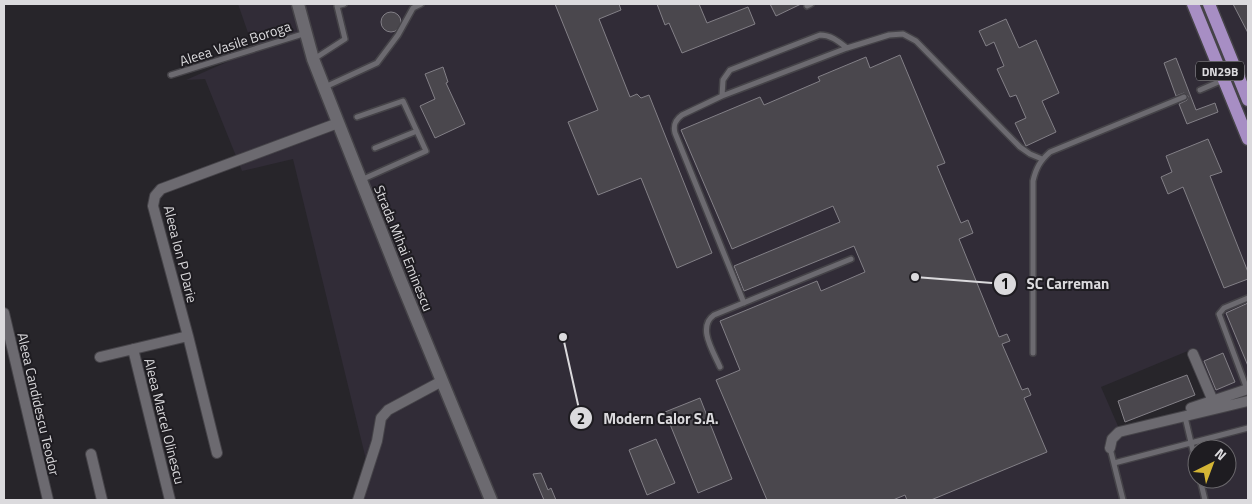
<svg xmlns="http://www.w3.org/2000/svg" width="1252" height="504" font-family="'Titillium Web',sans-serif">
	<rect width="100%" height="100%" fill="#27252a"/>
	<!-- built -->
	<path fill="#312c37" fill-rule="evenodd" d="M238,4H1248V500H364L370,476L293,159L242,171L205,79L186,80L254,50ZM1195,348L1216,403L1121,433L1101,387ZM1197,449H1227V479H1197Z"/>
	<!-- building -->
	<path fill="#4a474d" stroke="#838087" d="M555,4H619L621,10L599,19L630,97L637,94L641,98L649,95L712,253L677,268L641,178L598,195L568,122L598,110Z
		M657,4H699L707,23L748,7L755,24L682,53L669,23L665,25Z
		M770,4H801L776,16Z
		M1233,4H1248V33Z
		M381 22a10 10 0 1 1 20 0a10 10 0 1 1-20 0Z
		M1006,19L1019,48L1036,40L1059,93L1042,101L1056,132L1026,146L1015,123L1026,118L1016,95L1010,97L997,69L1004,66L994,42L986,46L979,31Z
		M900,55L945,163L937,166L961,223L968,220L973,233L959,239L999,337L1007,334L1010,341L1002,344L1022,390L1028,388L1031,395L1024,398L1047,452L931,500H907L905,495L893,500H767L716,380L740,370L720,321L817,281L821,291L865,272L854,246L744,291L734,266L840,222L833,206L732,249L681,130L760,97L764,105L820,81L818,77L866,57L870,68Z
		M1176,58L1196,110L1215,103L1218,112L1187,124L1179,104L1187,100L1188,96L1184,93L1176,96L1164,63Z
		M443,67L448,82L446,83L465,124L435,138L420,106L435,99L425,74Z
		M1208,139L1222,172L1210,176L1248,272V279L1224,288L1183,187L1168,194L1161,177L1172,172L1166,156Z
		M1248,303V366L1226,313Z
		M1223,353L1235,382L1216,390L1204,361Z
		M1187,375L1195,395L1125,422L1118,401Z
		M700,398L732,479L698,493L665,412Z
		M656,439L675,483L647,495L629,450Z
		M541,473L548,490L551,488L556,500H544L533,474Z"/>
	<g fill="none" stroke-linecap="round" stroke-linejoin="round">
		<defs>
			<path id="lane" d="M807,6L811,4
				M314,59L345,39L337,6L344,4
				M171,75L306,33
				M325,87L377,63L398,35L413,8L421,4
				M1200,90L1237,74
				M722,96L723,80L730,70L820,35C831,35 838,41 847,48
				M357,117L403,101L426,151L361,180
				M375,148L417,131
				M744,303L675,133C673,125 675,120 682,115L722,96L847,48L889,35L903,34L916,41L1020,147L1030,154L1042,159
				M1033,353V181C1036,168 1040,161 1050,152L1184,97
				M720,367C713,351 697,327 714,315L851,259
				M1247,389L1219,314L1224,308L1248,298
				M1185,417L1197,468
				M1110,448L1123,500
				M1114,463L1248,428
				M1200,479L1205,500"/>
			<path id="street" d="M4,313L48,500
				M188,336L217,453
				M133,349L170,500
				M1193,354L1213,401
				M100,357L188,336L153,206L155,196L161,189L338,123
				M1191,408L1248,389
				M1110,448L1112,439L1119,432L1248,401
				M91,454L102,500
				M358,500L377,441L381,418L388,410L442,381"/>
			<path id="secondary" d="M298,4L313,59L324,87L400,279L491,500"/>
			<path id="primary" d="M1193,4L1248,139
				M1209,4L1248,100"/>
		</defs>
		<!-- lane casing -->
		<use href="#lane" stroke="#454348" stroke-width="8"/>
		<!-- street casing -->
		<use href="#street" stroke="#454348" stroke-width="12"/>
		<!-- secondary casing -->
		<use href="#secondary" stroke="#454348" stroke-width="15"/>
		<!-- primary casing -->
		<use href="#primary" stroke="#454348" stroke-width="15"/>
		<!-- lane -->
		<use href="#lane" stroke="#6c6a70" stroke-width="5"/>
		<!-- street -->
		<use href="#street" stroke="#6c6a70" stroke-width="10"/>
		<!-- secondary -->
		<use href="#secondary" stroke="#6c6a70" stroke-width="12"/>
		<!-- primary -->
		<use href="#primary" stroke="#a78ec4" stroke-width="12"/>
	</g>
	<g text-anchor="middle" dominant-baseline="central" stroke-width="4" stroke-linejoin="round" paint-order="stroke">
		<!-- shield labels -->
		<rect fill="#1e1c21" stroke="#a2a1a5" stroke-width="1" x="1196" y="61.5" width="48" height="19" rx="4"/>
		<g font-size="12" font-weight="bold" fill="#dbdadd">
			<text x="1220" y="71">DN29B</text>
		</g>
		<!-- street labels -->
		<g font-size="14" fill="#dbdadd" stroke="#1e1c21">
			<text transform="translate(235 43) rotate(-18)">Aleea Vasile Boroga</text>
			<text transform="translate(404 248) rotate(68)">Strada Mihai Eminescu</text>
			<text transform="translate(181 254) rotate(76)">Aleea Ion P Darie</text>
			<text transform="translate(39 404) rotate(77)">Aleea Candidescu Teodor</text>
			<text transform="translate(165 421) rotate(76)">Aleea Marcel Olinescu</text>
		</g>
	</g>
	<!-- callouts -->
	<path fill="none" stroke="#dbdadd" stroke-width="2" d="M915 277L1005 284M563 337L581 418"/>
	<g fill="#dbdadd" stroke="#1e1c21" stroke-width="2">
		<circle cx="915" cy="277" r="5"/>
		<circle cx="563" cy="337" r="5"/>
		<circle cx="1005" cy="284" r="12"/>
		<circle cx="581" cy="418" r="12"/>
	</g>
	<g font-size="15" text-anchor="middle" font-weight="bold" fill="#111">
		<text x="1005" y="289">1</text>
		<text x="581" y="424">2</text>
	</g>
	<g font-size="15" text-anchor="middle" font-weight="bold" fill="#dbdadd" stroke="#1e1c21" stroke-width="4" stroke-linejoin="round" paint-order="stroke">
		<text x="1068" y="289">SC Carreman</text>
		<text x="661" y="424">Modern Calor S.A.</text>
	</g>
	<!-- border -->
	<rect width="1252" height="504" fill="none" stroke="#dbdadd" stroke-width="10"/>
	<!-- north arrow -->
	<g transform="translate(1212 464) rotate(42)"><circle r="24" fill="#1e1c21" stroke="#6a686c"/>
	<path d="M0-4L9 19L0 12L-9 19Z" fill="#d4b535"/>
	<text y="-8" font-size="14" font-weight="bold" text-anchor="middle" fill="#dbdadd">N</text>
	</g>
</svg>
